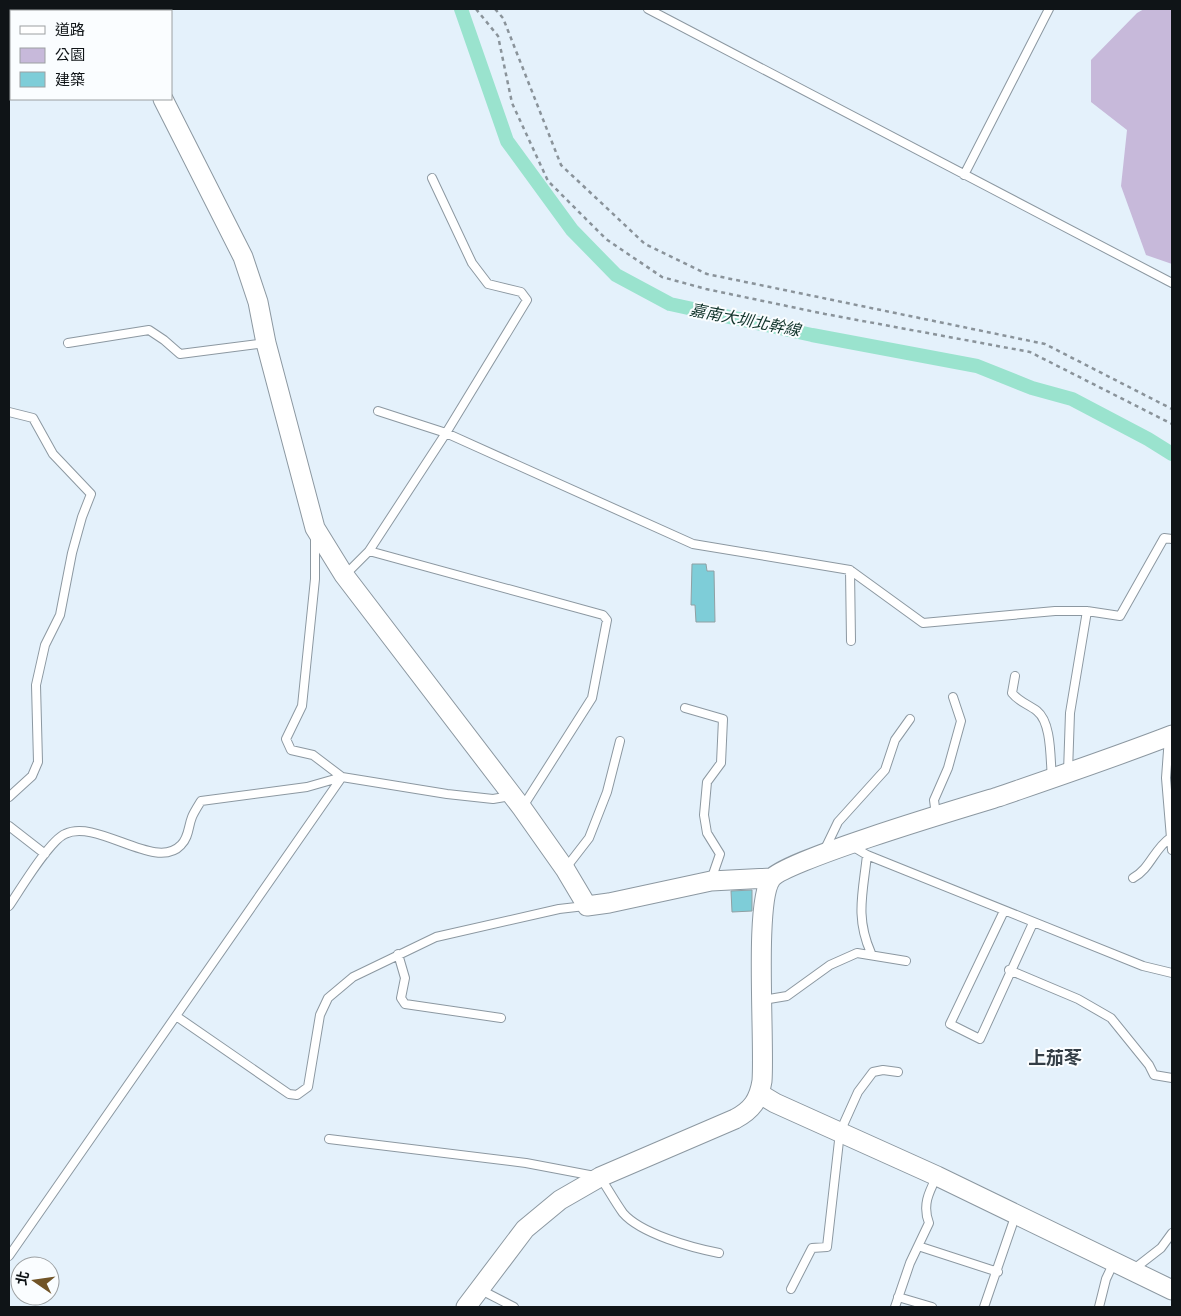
<svg xmlns="http://www.w3.org/2000/svg" width="1181" height="1316" font-family="'Times New Roman','Noto Sans TC',serif">
	<rect width="100%" height="100%" fill="#e4f1fb"/>
	<!-- green -->
	<path fill="#c7b9da" d="M1144,9H1172V264L1146,255L1121,186L1127,130L1091,102V60L1137,13Z"/>
	<g fill="none" stroke-linecap="round" stroke-linejoin="round">
		<!-- canal -->
		<path stroke="#9ae3ce" stroke-width="14" d="M461,9L507,141L572,230L616,275L670,304L812,335L977,366L1032,388L1072,399L1148,439L1172,454"/>
	</g>
	<!-- building -->
	<path fill="#7ecdd8" stroke="#90a0a3" d="M692,564H706L707,571H714L715,622H696L695,605H691Z
		M752,890V911L732,912L731,891Z"/>
	<g fill="none" stroke-linecap="round" stroke-linejoin="round">
		<defs>
			<path id="service" d="M648,9L1172,283
				M964,175L1049,9
				M68,343L149,330L164,340L180,354L266,343
				M378,411L446,433L693,544L850,570L923,623L1055,611H1087L1120,616L1164,538L1172,539
				M9,412L33,418L53,454L91,494L82,517L72,553L60,615L45,645L36,685L38,762L32,776L9,797
				M369,551L603,615L607,620L592,698L522,808
				M850,570L851,641
				M345,575L369,551L446,433L527,300L521,292L488,284L472,263L432,178
				M1015,676L1012,693C1019,702 1028,704 1037,711C1052,723 1050,759 1052,778
				M685,708L723,719L721,763L707,782L704,815L707,833L720,854L711,880
				M1169,737L1166,778L1172,850
				M1068,772L1070,713L1087,611
				M936,815L934,800L948,768L961,721L953,697
				M9,826L45,854
				M852,846L867,855L1143,966L1172,973
				M825,849L838,822L885,770L895,740L910,719
				M867,855C863,893 855,917 871,953
				M565,869L589,838L607,792L620,741
				M1133,878C1150,869 1154,849 1170,838
				M9,906C20,890 49,841 65,834C97,818 156,872 181,845C189,837 188,827 192,817C194,812 198,806 201,801L307,787L342,777L447,794L493,799L511,796
				M1004,911L950,1024L980,1039L1033,923
				M398,954L405,978L401,998L405,1004L501,1018
				M1009,970L1078,999L1111,1018L1149,1065L1154,1075L1172,1078
				M763,1000L787,996L830,965L857,953L906,961
				M176,1016L289,1094L297,1095L308,1087L320,1015L328,998L353,977L436,937L559,909L585,906
				M329,1139L526,1163L600,1177C608,1189 615,1202 623,1213C641,1234 693,1248 719,1253
				M918,1246L998,1272
				M9,1256L342,777L313,755L291,750L286,739L302,706L315,579V538
				M1134,1269L1161,1248L1172,1233
				M791,1289L812,1248L827,1247L840,1132L858,1092L873,1072L883,1070L898,1072
				M481,1290L514,1307
				M898,1297L932,1307
				M895,1307L910,1263L929,1223C922,1205 929,1192 937,1176
				M984,1307L1016,1214
				M1099,1307L1106,1279L1114,1262"/>
			<path id="tertiary" d="M117,9L118,11
				M163,99L243,257L258,302L266,343L315,528L344,575L522,808L565,869L587,906L609,903L711,881L771,878
				M760,1094L775,1103L937,1176L1172,1290
				M466,1307L525,1229L560,1200L600,1177L735,1119C752,1110 759,1100 762,1081C765,1042 754,903 771,879C783,861 965,807 998,797C1056,777 1115,757 1172,735"/>
		</defs>
		<!-- service casing -->
		<use href="#service" stroke="#8c98a1" stroke-width="10"/>
		<!-- tertiary casing -->
		<use href="#tertiary" stroke="#8c98a1" stroke-width="21"/>
		<!-- path -->
		<path stroke="#8a939a" stroke-width="2.5" stroke-dasharray="4 4" stroke-linecap="butt" d="M476,9L498,36L512,103L548,181L606,239L662,277L706,289L825,314L1030,352L1172,424
			M495,9L503,18L561,165L645,244L707,274L1045,344L1172,409"/>
		<!-- service -->
		<use href="#service" stroke="#fff" stroke-width="8"/>
		<!-- tertiary -->
		<use href="#tertiary" stroke="#fff" stroke-width="19"/>
	</g>
	<g text-anchor="middle" dominant-baseline="central" stroke-width="4" stroke-linejoin="round" paint-order="stroke">
		<!-- water labels -->
		<g font-size="16" font-style="italic" fill="#12352c" stroke="#fafdff">
			<text transform="translate(745 320) rotate(11)">嘉南大圳北幹線</text>
		</g>
		<!-- quarter labels -->
		<g font-size="18" font-weight="bold" fill="#343e46" stroke="#fafdff">
			<text x="1055" y="1058">上茄苳</text>
		</g>
	</g>
	<!-- border -->
	<rect width="1181" height="1316" fill="none" stroke="#0f1417" stroke-width="20"/>
	<!-- legend -->
	<rect x="10" y="10" width="162" height="90" fill="#fafdff" stroke="#9ca0a2"/>
	<rect x="20" y="26" width="25" height="8" fill="#ffffff" stroke="#9ca0a2"/>
	<text x="55" y="35" font-size="15" fill="#0f1417">道路</text>
	<rect x="20" y="48" width="25" height="15" fill="#c7b9da" stroke="#9ca0a2"/>
	<text x="55" y="60" font-size="15" fill="#0f1417">公園</text>
	<rect x="20" y="72" width="25" height="15" fill="#7ecdd8" stroke="#9ca0a2"/>
	<text x="55" y="85" font-size="15" fill="#0f1417">建築</text>
	<!-- north arrow -->
	<g transform="translate(35 1281) rotate(283)"><circle r="24" fill="#fafdff" stroke="#9ca0a2"/>
	<path d="M0-4L9 19L0 12L-9 19Z" fill="#715427"/>
	<text y="-8" font-size="14" font-weight="bold" text-anchor="middle" fill="#0f1417">北</text>
	</g>
</svg>
